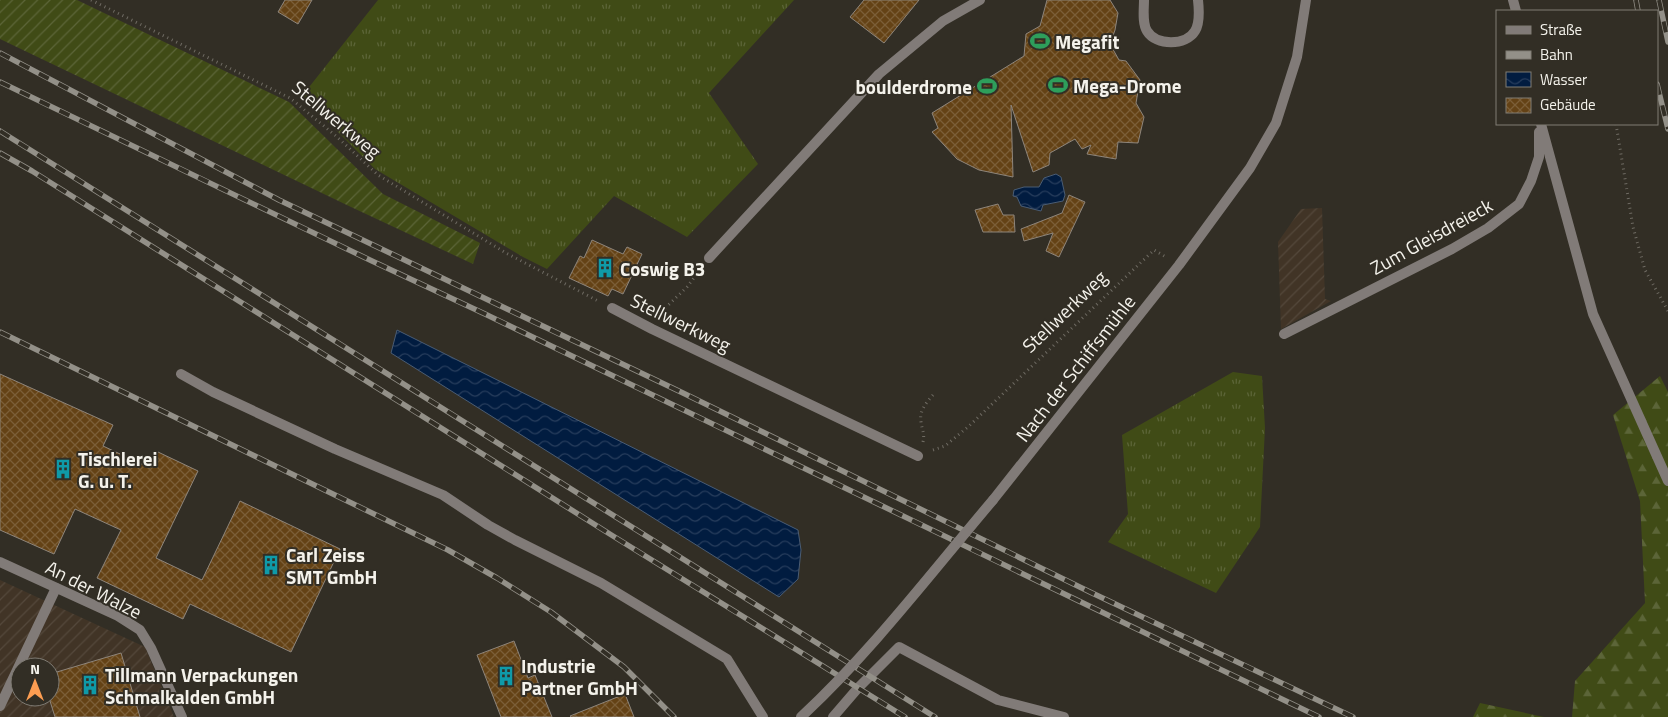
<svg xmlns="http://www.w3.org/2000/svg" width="1668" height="717" font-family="'Titillium Web',sans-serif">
	<defs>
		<pattern id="industrial-furrows" width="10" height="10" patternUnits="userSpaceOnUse" patternTransform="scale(1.25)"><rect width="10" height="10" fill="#413426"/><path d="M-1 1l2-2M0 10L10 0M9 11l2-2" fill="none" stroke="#54483b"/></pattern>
		<pattern id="grass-tufts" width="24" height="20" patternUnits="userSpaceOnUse" patternTransform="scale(1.25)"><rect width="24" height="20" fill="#404b16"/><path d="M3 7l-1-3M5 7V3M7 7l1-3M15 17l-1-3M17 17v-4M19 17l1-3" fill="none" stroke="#5c6538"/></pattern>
		<pattern id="forest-firs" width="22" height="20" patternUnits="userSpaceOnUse" patternTransform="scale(1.25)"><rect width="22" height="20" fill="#404b16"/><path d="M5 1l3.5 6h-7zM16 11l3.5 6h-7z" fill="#5c6538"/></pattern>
		<pattern id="garden-furrows" width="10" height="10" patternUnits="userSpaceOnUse" patternTransform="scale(1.25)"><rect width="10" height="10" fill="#404b16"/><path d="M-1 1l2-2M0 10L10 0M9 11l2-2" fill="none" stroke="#5c6538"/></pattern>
		<pattern id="water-waves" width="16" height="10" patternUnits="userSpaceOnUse" patternTransform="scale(1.25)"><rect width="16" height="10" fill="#011c40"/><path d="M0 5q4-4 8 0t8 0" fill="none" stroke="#273d5c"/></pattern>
		<pattern id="building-cross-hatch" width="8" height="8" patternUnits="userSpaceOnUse" patternTransform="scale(1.25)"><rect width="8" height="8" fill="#644215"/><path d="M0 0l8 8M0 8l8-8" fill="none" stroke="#7b5e37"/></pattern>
	</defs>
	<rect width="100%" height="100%" fill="#322e25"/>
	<!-- industrial -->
	<path fill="url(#industrial-furrows)" fill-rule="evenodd" d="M1322,208L1325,299L1331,301L1281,329L1278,242L1301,209Z
		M0,580L145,647L174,717H0ZM20,667H50V697H20Z"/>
	<!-- grass -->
	<path fill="url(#grass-tufts)" d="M378,0H794L709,93L758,164L687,237L614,196L547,269L523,257L375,169L302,96Z
		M1233,372L1262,376L1265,428L1260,527L1216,593L1108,542L1128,514L1122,435Z"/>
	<!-- forest -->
	<path fill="url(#forest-firs)" d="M1660,376L1668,392V717H1572L1575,681L1645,603L1640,501L1613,415Z
		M1480,703L1544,717H1473Z"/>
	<!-- garden -->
	<path fill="url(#garden-furrows)" d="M0,0H77L289,102L383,194L480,243L473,264L351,207L0,39Z"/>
	<!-- water -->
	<path fill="url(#water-waves)" stroke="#4a5c73" d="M1056,174L1061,177L1065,195L1063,201L1043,205L1041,211L1021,206L1017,197L1013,196L1014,190L1024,187H1039L1044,178Z
		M397,330L798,530L801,550L798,579L779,597L391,353Z"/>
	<!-- building -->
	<path fill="url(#building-cross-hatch)" stroke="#8e857b" d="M285,0H312L298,24L278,12Z
		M864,0H919L884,43L850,17Z
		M1047,0H1110L1118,13L1115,30L1110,44L1119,60L1126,61L1140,80L1136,103L1144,117L1138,143L1118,142L1116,159L1087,154L1091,145L1082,149L1075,139L1050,153L1049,165L1033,172L1011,105L1013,177L979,170L957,159L932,132L938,128L932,113L1024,56L1026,34L1040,26Z
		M1069,195L1085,202L1059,257L1046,251L1053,233L1024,241L1021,229L1062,213Z
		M998,204L1003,215H1014L1015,232H983L975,210Z
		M592,240L623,254L627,247L642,254L623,294L612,289L608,296L569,278L580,256L584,258Z
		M0,374L113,425L103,446L150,468L158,452L198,471L156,558L202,580L240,501L340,549L291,652L190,604L183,619L97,578L121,530L75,509L54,554L0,530Z
		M514,641L528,678L535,675L552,717H501L477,655Z
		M121,653L140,717H55L50,701V674Z
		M625,694L634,717H571L570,716Z"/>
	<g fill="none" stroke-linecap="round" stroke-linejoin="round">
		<!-- path -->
		<path stroke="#6f6b63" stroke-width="3" stroke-dasharray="1 4" stroke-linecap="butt" d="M91,0L290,98L336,136L378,175L506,253L600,302
			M1616,124L1633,227L1645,270L1668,311
			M658,315L687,287L700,270
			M923,442C925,434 922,430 921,422C919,411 926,403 933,395
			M933,450L945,446L969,426L1154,250L1166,257"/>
		<!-- service -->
		<path stroke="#817b78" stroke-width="10" d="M1144,0C1144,9 1142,23 1147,31C1156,46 1186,46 1195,31C1200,23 1199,9 1198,0
			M1513,0L1516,11
			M1541,124L1593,314L1668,481
			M709,258L879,74L943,21L980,0
			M612,308L652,329L918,456
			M1284,334L1452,249L1488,228L1519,204L1531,181L1539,157V132
			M181,374L213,392L335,449L443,495L488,525L515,540L601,583L727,659L763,717
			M0,706L56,588
			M833,717L858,688L899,647L998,700L1064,717"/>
		<!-- tertiary -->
		<path stroke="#817b78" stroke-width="10" d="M993,500L1179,265L1250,168L1276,123L1297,57L1306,0
			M0,562L118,616L140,630L151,648L182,717"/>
		<defs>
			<path id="rail" d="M1636,0L1638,11
				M1659,0L1668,42
				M0,53L279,200L683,393L1090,592L1353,717
				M0,82L372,261L485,314L1319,717
				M1657,84L1668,129
				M0,131L935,717
				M0,153L32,171L613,536L905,717
				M0,332L448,550L497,578L551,612L624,667L674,717"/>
		</defs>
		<!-- rail casing -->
		<use href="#rail" stroke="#939088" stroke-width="5.5"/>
		<!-- rail -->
		<use href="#rail" stroke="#322e25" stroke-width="4" stroke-dasharray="11" stroke-linecap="butt"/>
		<!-- tertiary-bridge -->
		<path stroke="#817b78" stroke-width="10" d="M801,717C872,651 931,573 993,500"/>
	</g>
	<!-- icons -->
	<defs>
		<symbol id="stadium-bare" viewBox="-9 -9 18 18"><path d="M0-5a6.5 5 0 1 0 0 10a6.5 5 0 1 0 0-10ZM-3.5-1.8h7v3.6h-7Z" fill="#2e9e5b" stroke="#322e25" stroke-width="2.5" paint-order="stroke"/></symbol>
		<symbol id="building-bare" viewBox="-9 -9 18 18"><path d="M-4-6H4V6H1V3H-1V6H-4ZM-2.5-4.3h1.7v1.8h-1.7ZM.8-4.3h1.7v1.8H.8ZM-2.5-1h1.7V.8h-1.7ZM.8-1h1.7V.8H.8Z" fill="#0f9aa8" stroke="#322e25" stroke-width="2.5" paint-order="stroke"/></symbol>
	</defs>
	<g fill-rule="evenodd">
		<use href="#stadium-bare" x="1026" y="27" width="28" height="28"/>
		<use href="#stadium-bare" x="1044" y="71" width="28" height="28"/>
		<use href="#stadium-bare" x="973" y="72" width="28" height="28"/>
		<use href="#building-bare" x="591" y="254" width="28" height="28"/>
		<use href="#building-bare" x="49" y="455" width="28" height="28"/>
		<use href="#building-bare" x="257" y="551" width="28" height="28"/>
		<use href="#building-bare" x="492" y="662" width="28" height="28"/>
		<use href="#building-bare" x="76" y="671" width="28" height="28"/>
	</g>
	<g text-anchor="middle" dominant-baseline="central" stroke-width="4" stroke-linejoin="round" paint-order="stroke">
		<!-- poi labels -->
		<g font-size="19" font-weight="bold" fill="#f4f2eb" stroke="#322e25" text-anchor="start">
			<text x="1055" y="41">Megafit</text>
			<text x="1073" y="85">Mega-Drome</text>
			<text x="972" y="86" text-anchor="end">boulderdrome</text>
			<text x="620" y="268">Coswig B3</text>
			<text x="78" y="458">Tischlerei<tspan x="78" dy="22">G. u. T.</tspan></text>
			<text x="286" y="554">Carl Zeiss<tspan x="286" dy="22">SMT GmbH</tspan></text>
			<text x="521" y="665">Industrie<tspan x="521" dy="22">Partner GmbH</tspan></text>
			<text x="105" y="674">Tillmann Verpackungen<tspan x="105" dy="22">Schmalkalden GmbH</tspan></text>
		</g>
		<!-- street labels -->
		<g font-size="19" fill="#f4f2eb" stroke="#322e25">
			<text transform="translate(337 119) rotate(40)">Stellwerkweg</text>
			<text transform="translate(1431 236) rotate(-29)">Zum Gleisdreieck</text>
			<text transform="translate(1064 311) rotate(-44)">Stellwerkweg</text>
			<text transform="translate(681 322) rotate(26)">Stellwerkweg</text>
			<text transform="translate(1075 368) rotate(-52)">Nach der Schiffsmühle</text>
			<text transform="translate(94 589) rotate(27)">An der Walze</text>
		</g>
	</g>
	<!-- legend -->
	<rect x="1496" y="10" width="162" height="115" fill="#322e25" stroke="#807c74"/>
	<rect x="1506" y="26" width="25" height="8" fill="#817b78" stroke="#807c74"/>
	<text x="1540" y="35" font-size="15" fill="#f4f2eb">Straße</text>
	<rect x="1506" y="51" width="25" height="8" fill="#939088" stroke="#807c74"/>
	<text x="1540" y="60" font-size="15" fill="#f4f2eb">Bahn</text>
	<rect x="1506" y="72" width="25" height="15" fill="url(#water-waves)" stroke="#807c74"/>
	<text x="1540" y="85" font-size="15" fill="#f4f2eb">Wasser</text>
	<rect x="1506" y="98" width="25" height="15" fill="url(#building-cross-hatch)" stroke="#807c74"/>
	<text x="1540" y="110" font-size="15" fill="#f4f2eb">Gebäude</text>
	<!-- north arrow -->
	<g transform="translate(35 682)"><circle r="24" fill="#322e25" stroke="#807c74"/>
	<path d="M0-4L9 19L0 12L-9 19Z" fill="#fc9d52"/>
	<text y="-8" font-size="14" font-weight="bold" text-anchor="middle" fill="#f4f2eb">N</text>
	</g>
</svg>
